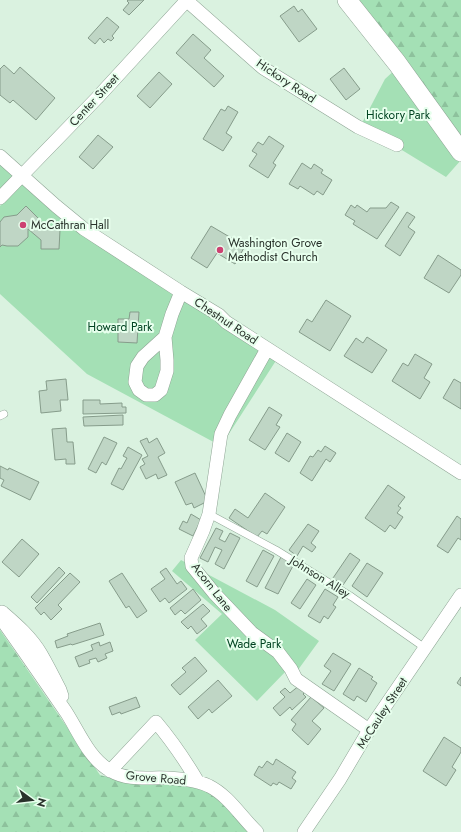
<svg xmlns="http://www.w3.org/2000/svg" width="461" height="832" font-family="Jost,sans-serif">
	<defs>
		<pattern id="forest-firs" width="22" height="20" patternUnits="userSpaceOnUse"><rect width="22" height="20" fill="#a4e0b5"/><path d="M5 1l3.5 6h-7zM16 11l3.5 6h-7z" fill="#8dc19c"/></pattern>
	</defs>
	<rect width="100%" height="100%" fill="#daf2e0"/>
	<!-- forest -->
	<path fill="url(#forest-firs)" d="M357,0H461V136L368,14Z
		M0,630L100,775L131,784L176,782L208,790L251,832H0Z"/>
	<!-- park -->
	<path fill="#a4e0b5" d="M397,68L461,160L446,177L361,125L385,79Z
		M0,159L15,173L0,190Z
		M24,180L277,359L221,446L87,374L0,294V206Z
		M181,560L275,610L319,641L295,674L287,670L257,701L195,640L222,614L172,571Z"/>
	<!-- building -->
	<path fill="#bfd6c5" stroke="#869c8b" d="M128,0H144L129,15L123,10L129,3L127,1Z
		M294,6L298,12L302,9L317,29L299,42L280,16Z
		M107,17L119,27L112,36L114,38L111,41L108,39L104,43L100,38L95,44L88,38Z
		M193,34L211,50L204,58L224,76L214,87L176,53Z
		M4,65L14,74L20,67L55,98L36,120L13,100L10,103L0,95V69Z
		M344,68L360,89L346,100L330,79Z
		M159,72L172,84L150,108L137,96Z
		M228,106L238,112L226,133L232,137L223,151L203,139L221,109L225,111Z
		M98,135L113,147L93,169L79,157Z
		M269,136L284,146L273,163L276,165L268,178L249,166L257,154L252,151L258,142L263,145Z
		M302,163L311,169L314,164L323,170L321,173L332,180L323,195L317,191L314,195L300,186L298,189L289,184Z
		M391,202L399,207L377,239L353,224L355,221L345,215L351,205L355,208L357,205L367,212L370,208H386Z
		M26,206L49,229L60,230L59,249H41V240L28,229V237L18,246H7L2,245L0,247V222L4,217L17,215Z
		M407,212L415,217L408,227L415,232L400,256L385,246Z
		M211,226L245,246L235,264L217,253L207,268L191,258Z
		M438,255L461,270V275L449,293L424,278Z
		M326,300L351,316L330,351L299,332L307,319L312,322Z
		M130,312H139L137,343L118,342V319H129Z
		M367,337L387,350L372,373L344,356L356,338L363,343Z
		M415,354L432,364L424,378L430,382L420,399L392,381L403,363L408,366Z
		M66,379L68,400H60L61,411L41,413L39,391L47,390L46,381Z
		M454,379L461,383V409L443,398Z
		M83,400H100V404L122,403V407H126V413L83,414Z
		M269,407L282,415L276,425L280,427L265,450L249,440Z
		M123,415V425L84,426L83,417Z
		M66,428L67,442H73L75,464H66V459L55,460L52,429Z
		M287,433L301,442L289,462L275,453Z
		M104,437L117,443L106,465L102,462L96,473L88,469Z
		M147,438L149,443L157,438L165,453L158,457L167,475L158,479L156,474L146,479L140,467L145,464L142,459L148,456L140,441Z
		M325,446L336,453L330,462L326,459L312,481L300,473L310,456L313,457L318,450L321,452Z
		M128,447L142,455L123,490L111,484L119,468L121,469L127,458L123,456Z
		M0,466L8,470L9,468L39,482L30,500L1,486L4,480L0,478Z
		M195,473L208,501L194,508L192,503L186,505L175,482Z
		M388,485L405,497L398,506L401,508L397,513L403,517L395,529L390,525L385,532L365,518Z
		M265,493L285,507L267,534L262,531L257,537L229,518L235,509L248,518Z
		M191,514L201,520L193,536L179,529L183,521L187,523Z
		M457,516L461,519V540L458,538L448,553L437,546Z
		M308,524L319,531L311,543L316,547L312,552L303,546L297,556L289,550Z
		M216,528L223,531L219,539L225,542L230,533L240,538L224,569L215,564L222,550L215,547L208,562L200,558Z
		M22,539L39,554L19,577L2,562Z
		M263,550L274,556L257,587L246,581Z
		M350,553L360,560L343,585L333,578Z
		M281,557L294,564L278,594L265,588Z
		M367,563L383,573L367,597L352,586Z
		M59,567L65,573L37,603L31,597Z
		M166,568L177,584L181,581L187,589L169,603L165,598L160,602L151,589L165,579L160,572Z
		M70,573L80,582L58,605L62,609L51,620L44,612L41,615L35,608Z
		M122,573L147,611L137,618L129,606L126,608L109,581Z
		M307,579L316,585L300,609L291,603Z
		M193,589L201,600L185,614L181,610L175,615L170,608Z
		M325,589L338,597L333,605L336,607L328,619L324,616L320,623L308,616Z
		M203,604L210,611L201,619L207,626L197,634L191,626L188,629L181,622Z
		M100,623L104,635L72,645L71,644L57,648L55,641L68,636L67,634Z
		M99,642L100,646L110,642L113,651L105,654L107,658L98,662L96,658L89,660L90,663L79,667L75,657L93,650L91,645Z
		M333,653L351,664L334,691L322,684L331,671L324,666Z
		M195,657L207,671L180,695L171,685L186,672L182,668Z
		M359,668L373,677L371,679L377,683L366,702L357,696L354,701L343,694Z
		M461,677V686L457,683Z
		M218,680L232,696L212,713L209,709L198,719L188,707Z
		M300,685L306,691L303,694L306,697L292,710L290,707L280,716L273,708L285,697L280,692L285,688L290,693Z
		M136,697L140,707L121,714L120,712L112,715L109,707Z
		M311,697L324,708L312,721L321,729L308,745L292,730L296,724L291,720Z
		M444,737L461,748V752L452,767L456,770L446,786L423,771Z
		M276,759L296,772L292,778L296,781L291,789L279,782L277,785L273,783L271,786L254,775L259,766L262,768L267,761L273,765Z"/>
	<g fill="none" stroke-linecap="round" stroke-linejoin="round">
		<defs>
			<path id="lane" d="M0,416L4,414
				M209,514L276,550L352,597L425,648"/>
			<path id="street" d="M186,0L263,68L358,127L397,145
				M0,156L56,206L84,229L181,292L219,315L226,322L461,473
				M0,198L97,98L187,0
				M165,337L143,357L137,366L135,382L139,390L146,395H155L161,390L167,371V360L165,337L172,314L181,292
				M267,349L230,415L221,434L209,514L203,531L191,558L192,566L214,593L252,633L278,652L291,669L296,679L369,730
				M2,612C17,625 31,637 41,654C48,666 54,678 60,690L62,696
				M0,617C22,648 44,680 66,712C79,732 89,759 111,771C128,781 149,777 167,778C181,779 196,780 209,786C229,796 241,817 257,832
				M110,771L156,722C172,741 185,760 198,782
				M304,832L340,779L369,730L461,595"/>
			<path id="secondary" d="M347,0L397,63L461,152"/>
		</defs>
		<!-- lane casing -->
		<use href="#lane" stroke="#8ea494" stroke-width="8"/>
		<!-- street casing -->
		<use href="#street" stroke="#8ea494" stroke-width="14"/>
		<!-- secondary casing -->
		<use href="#secondary" stroke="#8ea494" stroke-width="20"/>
		<!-- lane -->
		<use href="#lane" stroke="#fff" stroke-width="7"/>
		<!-- street -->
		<use href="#street" stroke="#fff" stroke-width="13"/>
		<!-- secondary -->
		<use href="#secondary" stroke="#fff" stroke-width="19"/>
	</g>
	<!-- markers -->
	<g fill="#cd4172" stroke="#e7ffed" stroke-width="1.5">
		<circle cx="23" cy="225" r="4"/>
		<circle cx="220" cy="250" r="4"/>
	</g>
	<g text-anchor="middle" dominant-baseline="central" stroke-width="4" stroke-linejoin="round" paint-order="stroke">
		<!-- street labels -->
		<g font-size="12" fill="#29322b" stroke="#e7ffed">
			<text transform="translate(286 81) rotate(34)">Hickory Road</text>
			<text transform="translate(94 100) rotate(-47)">Center Street</text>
			<text transform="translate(226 321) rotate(34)">Chestnut Road</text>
			<text transform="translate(320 577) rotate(32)">Johnson Alley</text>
			<text transform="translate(212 587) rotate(52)">Acorn Lane</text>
			<text transform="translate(382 713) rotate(-57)">McCauley Street</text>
			<text transform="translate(156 778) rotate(5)">Grove Road</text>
		</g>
		<!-- park labels -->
		<g font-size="12" fill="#004321" stroke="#e7ffed">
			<text x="398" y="115">Hickory Park</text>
			<text x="120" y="327">Howard Park</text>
			<text x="254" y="644">Wade Park</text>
		</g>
		<!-- poi labels -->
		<g font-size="12" fill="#29322b" stroke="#e7ffed" text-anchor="start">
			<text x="31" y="225">McCathran Hall</text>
			<text x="228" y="243">Washington Grove<tspan x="228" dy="14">Methodist Church</tspan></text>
		</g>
	</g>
	<!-- north arrow -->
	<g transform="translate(32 800) rotate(105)" stroke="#e7ffed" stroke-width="3" paint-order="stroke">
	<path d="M0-3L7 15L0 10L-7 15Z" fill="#29322b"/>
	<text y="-6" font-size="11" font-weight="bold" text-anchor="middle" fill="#29322b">N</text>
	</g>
</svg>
